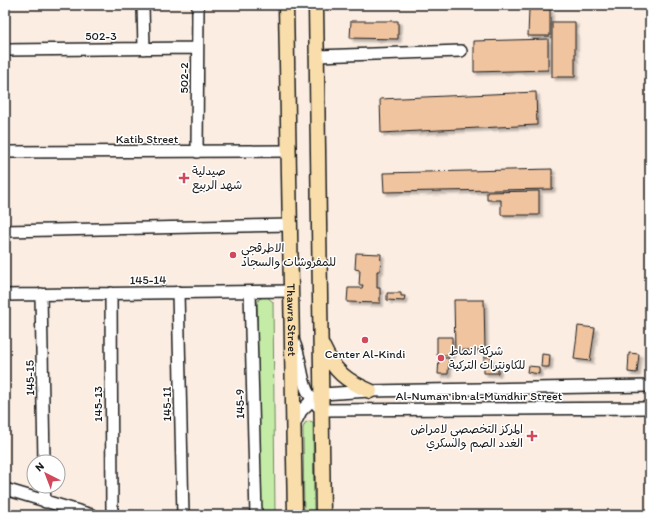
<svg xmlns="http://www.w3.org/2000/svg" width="655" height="520" font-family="Itim,'Playpen Sans Arabic',sans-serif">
	<defs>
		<filter id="shadow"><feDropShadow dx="3" dy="3" stdDeviation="1" flood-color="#0004"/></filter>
	</defs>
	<rect width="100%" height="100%" fill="#fbede2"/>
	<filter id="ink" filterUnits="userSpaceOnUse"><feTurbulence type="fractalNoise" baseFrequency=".025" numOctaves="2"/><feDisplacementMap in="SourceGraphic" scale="8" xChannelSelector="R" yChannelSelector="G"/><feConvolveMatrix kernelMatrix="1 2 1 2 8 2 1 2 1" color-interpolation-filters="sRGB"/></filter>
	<g filter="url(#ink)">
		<!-- green -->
		<path fill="#c5eca7" stroke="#708462" d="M266,296L273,302L275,515H260L257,303L259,299Z
			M309,421L313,422L314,515H304L303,428L305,423Z"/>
		<!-- building -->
		<path fill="#f1c4a0" stroke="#1c1c1c" filter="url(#shadow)" d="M529,9H550V36H528Z
			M351,21H398V39L350,38Z
			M552,22H575V77H552Z
			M548,39V70L474,72V41Z
			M536,92L537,125L381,133L380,99Z
			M552,169V189L384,192L383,173Z
			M539,191V215H501V200H487V192Z
			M356,253L381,254L380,271H377V288H380V303L347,302L348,288H362L363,285H359L360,270L355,269Z
			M387,293H401V296H405L404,301L387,300Z
			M454,300H484L485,350H455Z
			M578,326L595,328L590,361L574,359Z
			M437,337H452V355H437Z
			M629,353L639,354L637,373L628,372Z
			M542,354L550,355L549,367H541Z
			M484,357H491V365H498V373H484Z
			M439,358H449L448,374H438Z
			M528,366L539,367V374L527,372Z"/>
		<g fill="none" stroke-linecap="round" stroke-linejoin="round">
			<defs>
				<path id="minor" d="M143,5L144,49
					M5,50L197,48
					M317,56L461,51
					M5,152L289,151
					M197,152L198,5
					M5,231L291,225
					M178,292L183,515
					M250,292L256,515
					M111,293L112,515
					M41,294L44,462
					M5,295L292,291
					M294,342C305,368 298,390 322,410L650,408
					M294,425L301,411L312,400L322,394L370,391L650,386
					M44,486L45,502
					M5,489L92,515"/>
				<g id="major">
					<path id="s1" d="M286,5L295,515"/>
					<path d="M316,5L323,515"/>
					<path d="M323,347C334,371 346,381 370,391"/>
				</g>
			</defs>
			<!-- minor casing -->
			<use href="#minor" stroke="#1c1c1c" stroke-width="14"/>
			<!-- major casing -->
			<use href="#major" stroke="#1c1c1c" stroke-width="17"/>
			<!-- minor -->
			<use href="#minor" stroke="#fff" stroke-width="11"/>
			<!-- major -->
			<use href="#major" stroke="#f9deab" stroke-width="14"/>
		</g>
	</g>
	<!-- markers -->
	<g fill="#d1495b" stroke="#fff" stroke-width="1.5">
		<path d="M182 172h4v4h4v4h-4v4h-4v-4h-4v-4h4z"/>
		<circle cx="233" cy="255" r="4"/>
		<circle cx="365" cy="340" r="4"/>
		<circle cx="441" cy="358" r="4"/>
		<path d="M530 430h4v4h4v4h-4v4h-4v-4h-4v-4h4z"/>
	</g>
	<g text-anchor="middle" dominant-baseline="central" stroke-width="3" stroke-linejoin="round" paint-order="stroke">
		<!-- street labels -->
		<g font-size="12" fill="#1c1c1c" stroke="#fff">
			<text x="101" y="36">502-3</text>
			<text transform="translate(184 78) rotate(-90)">502-2</text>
			<text x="147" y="139">Katib Street</text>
			<text transform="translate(148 280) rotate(-1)">145-14</text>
			<text stroke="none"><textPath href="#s1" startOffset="315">Thawra Street</textPath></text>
			<text transform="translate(30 378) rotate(-91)">145-15</text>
			<text x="479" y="396">Al-Numan ibn al-Mundhir Street</text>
			<text transform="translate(98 404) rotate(-90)">145-13</text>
			<text transform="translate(167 404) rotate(-91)">145-11</text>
			<text transform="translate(240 404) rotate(-91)">145-9</text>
		</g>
		<!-- poi labels -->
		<g font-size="12" fill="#1c1c1c" stroke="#fff" text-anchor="start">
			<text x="192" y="171">صيدلية<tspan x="192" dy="14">شهد الربيع</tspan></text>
			<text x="241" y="248">الاطرقجي<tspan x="241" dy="14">للمفروشات والسجاد</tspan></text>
			<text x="449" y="351">شركة انماط<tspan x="449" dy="14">للكاونترات التركية</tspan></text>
			<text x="365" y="354" text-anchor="middle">Center Al-Kindi</text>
			<text x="523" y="429" text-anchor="end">المركز التخصصي لامراض<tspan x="523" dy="14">الغدد الصم والسكري</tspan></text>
		</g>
	</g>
	<!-- margin -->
	<rect width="655" height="520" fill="none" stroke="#fff" stroke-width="20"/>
	<rect x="10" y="10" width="635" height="500" fill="none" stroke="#1c1c1c" stroke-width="1.5" filter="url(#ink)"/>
	<!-- north arrow -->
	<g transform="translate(46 474) rotate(318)"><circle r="19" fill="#ffffff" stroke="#a4a4a4"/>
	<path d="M0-3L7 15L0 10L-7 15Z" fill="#d1495b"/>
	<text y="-6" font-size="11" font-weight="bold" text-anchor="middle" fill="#1c1c1c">N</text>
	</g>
</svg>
